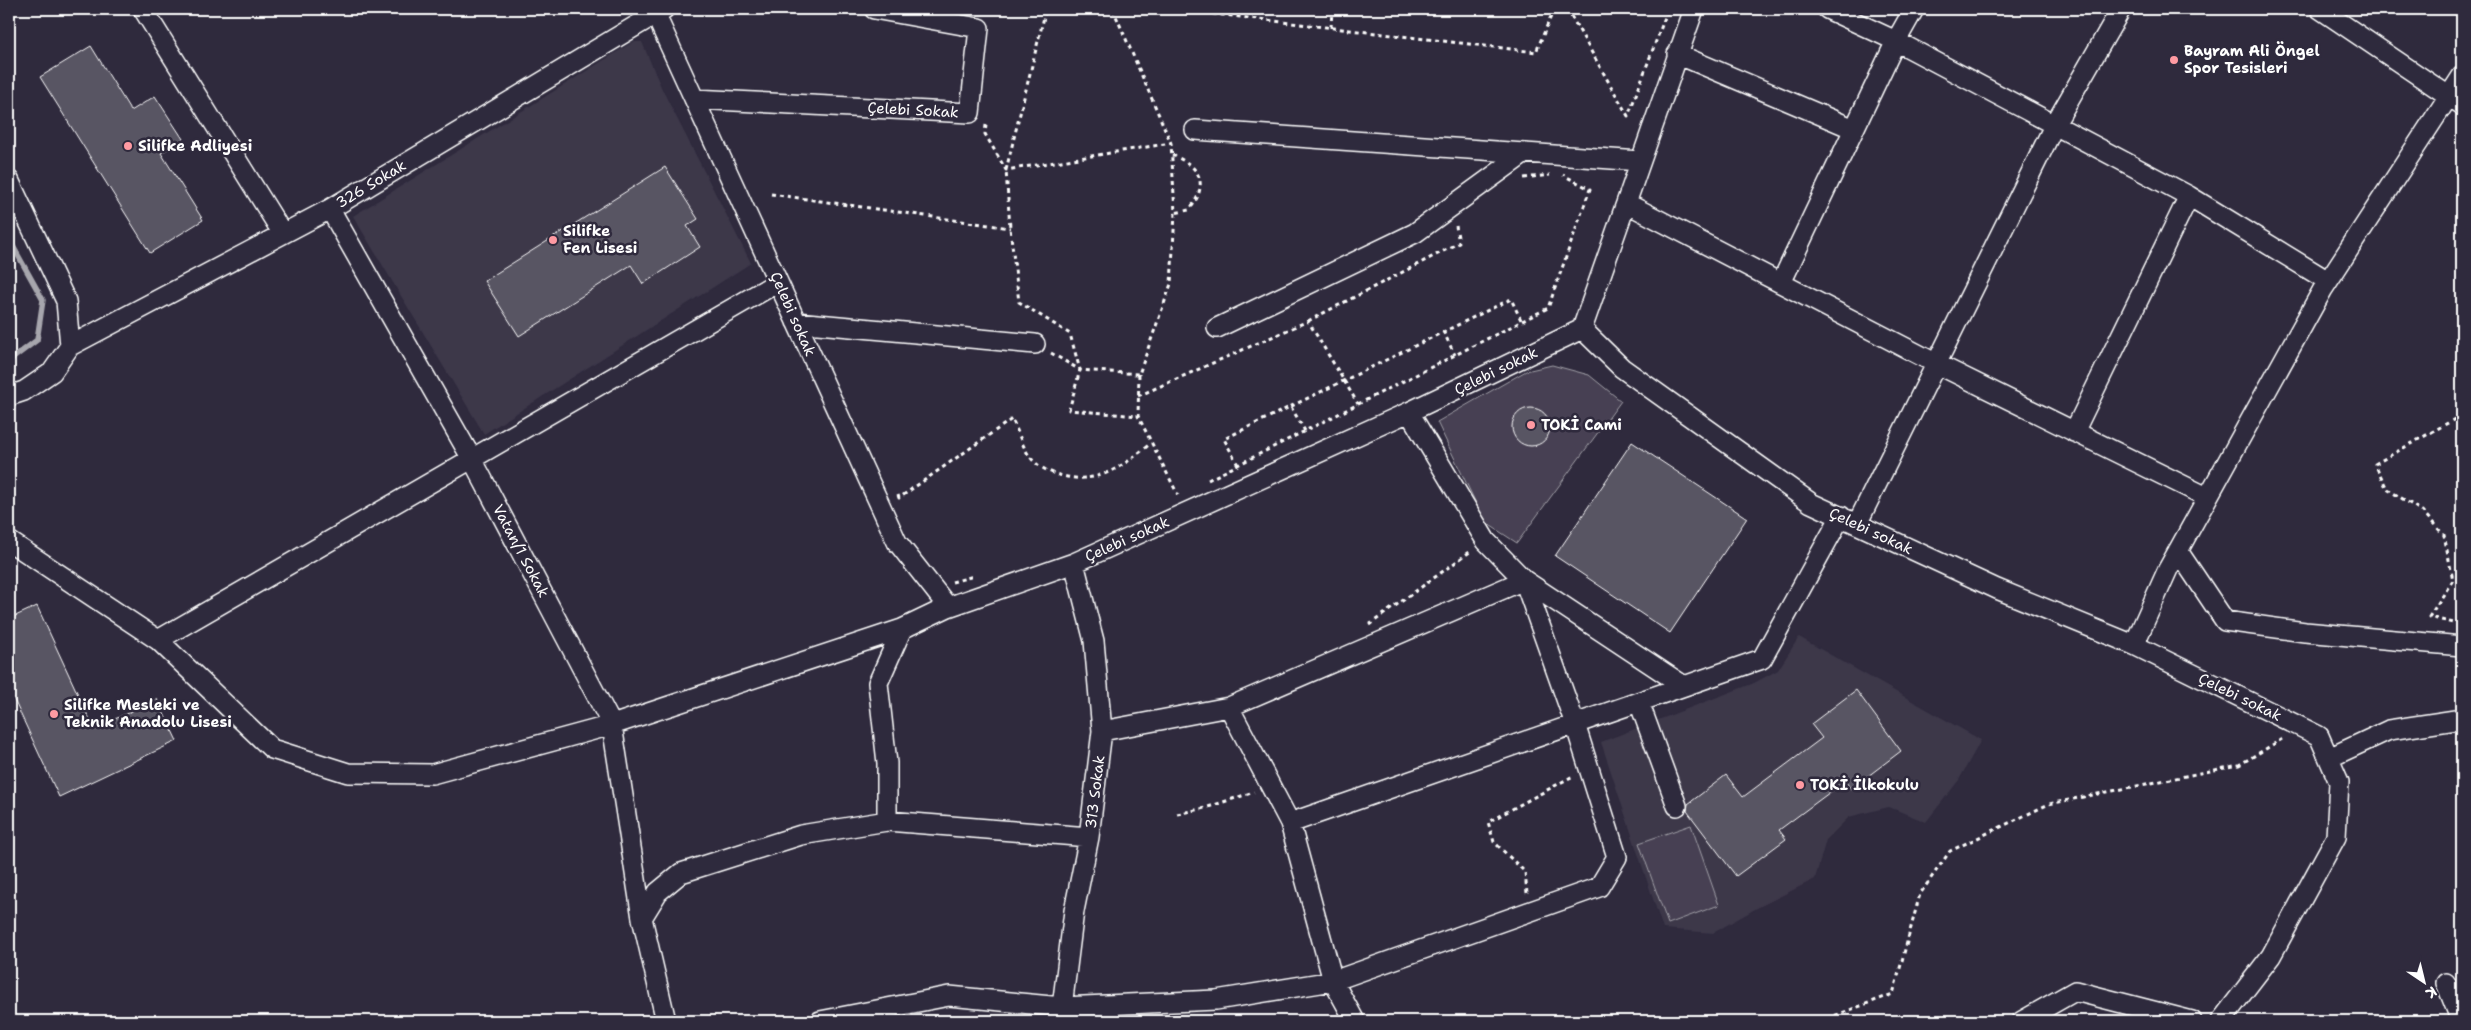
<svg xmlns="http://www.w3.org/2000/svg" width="2471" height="1030" font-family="'Shantell Sans',sans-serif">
	<rect width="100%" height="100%" fill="#2f2a3d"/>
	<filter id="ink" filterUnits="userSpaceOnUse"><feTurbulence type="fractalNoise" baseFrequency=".02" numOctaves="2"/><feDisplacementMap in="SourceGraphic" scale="10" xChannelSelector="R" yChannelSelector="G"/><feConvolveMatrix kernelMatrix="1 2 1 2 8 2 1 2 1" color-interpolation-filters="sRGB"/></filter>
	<g filter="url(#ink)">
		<!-- built -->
		<path fill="#3c3749" d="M633,42H642L662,89L751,263L484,434L353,216Z
			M1799,637L1981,740L1959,780L1926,822L1889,807L1849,817L1826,840L1815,879L1757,908L1713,933L1663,929L1601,742L1754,683L1778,670Z"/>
		<!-- green -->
		<path fill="#464152" stroke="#a2a0a8" d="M1552,365L1589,375L1621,401L1517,543L1485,522L1437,422L1526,371Z
			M1691,825L1719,905L1668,924L1639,843Z"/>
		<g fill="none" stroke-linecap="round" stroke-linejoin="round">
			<!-- stream -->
			<path stroke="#a7a6ad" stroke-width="5.5" d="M9,239L43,300L37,340L9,361"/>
		</g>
		<!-- building -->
		<path fill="#595564" stroke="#fff" d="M91,46L131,111L155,96L183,139L161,153L203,220L150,253L40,77Z
			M665,167L698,219L687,226L700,247L643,284L631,265L519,336L484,281Z
			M1512 427a19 19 0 1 1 38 0a19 19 0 1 1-38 0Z
			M1632,442L1747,518L1670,633L1555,556Z
			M37,606L94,729L157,699L177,741L59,797L9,689V619Z
			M1856,690L1901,751L1851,789L1845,781L1779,830L1786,839L1736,876L1687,811L1688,804L1726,775L1743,797L1822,738L1811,724Z"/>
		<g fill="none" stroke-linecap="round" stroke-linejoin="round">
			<defs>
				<path id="minor" d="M143,9L283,234
					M653,9L897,542L948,607L1074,563L1409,412L1582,329L1622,368L1811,503L1997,589L2134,645L2319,736L2339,782L2336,837L2271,956L2221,1021
					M1827,9L1896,41L2189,196L2328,281
					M2320,9L2462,105
					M1677,54L1854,129
					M694,99L970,113L979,28L874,9
					M1195,130L1640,161
					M9,180L66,301L70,346L52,372L24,391L9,396
					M1626,203L1937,364L2207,497
					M330,209L472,459L612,725L642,918
					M1781,283L1896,41L1914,9
					M796,322L1035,344
					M1217,328L1415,233L1525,153
					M1582,329L1694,9
					M70,346L330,209L664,9
					M1409,412L1486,541L1524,580L1684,686
					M2074,432L2189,196
					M1857,524L2055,124L2121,9
					M9,541L158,640L778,282
					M2178,551L2225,621L2305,632L2462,646
					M158,640L272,749L348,773L432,774L612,725L902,629
					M2134,645L2168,569L2323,289L2462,76
					M1639,702L1677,806
					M1102,731L1229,707L1290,823L1333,981L1355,1021
					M2329,758L2389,730L2462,719
					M887,821V763L878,683L902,629L948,607
					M1290,823L1762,659L1841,516
					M2446,983L2461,1021
					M666,1021L642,918L658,892L681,873L801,835L887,821L1089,837
					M820,1021L949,996L1062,1007L1216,1000L1333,981L1599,887L1617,857L1575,724L1524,580L1229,707
					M1063,1021L1062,1007L1074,911L1089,837L1102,731L1094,641L1074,563
					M2022,1021L2075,991L2192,1021"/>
			</defs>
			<!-- minor casing -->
			<use href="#minor" stroke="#fff" stroke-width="22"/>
			<!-- path -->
			<path stroke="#fff" stroke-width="3" stroke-dasharray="4 4" stroke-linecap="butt" d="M1113,9L1171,143
				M1173,9L1536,52L1554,9
				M1567,9L1628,116L1668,9
				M1331,28L1332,9
				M986,125L985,134L1006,170L1171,143L1175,213L1171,284L1139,374L1080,370L1070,334L1019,302L1010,228L1006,170L1046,9
				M1172,155C1200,166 1210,184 1189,210L1175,213
				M1524,178L1550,175
				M771,194L1010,228
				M1308,321L1459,243L1456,226
				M1443,331L1455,355
				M1051,353L1080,370L1069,410L1138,416
				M1139,374L1138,416L1178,495
				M1138,396L1308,321L1358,404
				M1291,407L1305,431
				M2462,415L2375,464L2387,489L2422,511L2444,535L2453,580L2429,617L2462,625
				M1238,465L1224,439L1511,299L1522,322
				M1208,480L1548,308L1590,189L1563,175
				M898,495L899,498L1012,419C1018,431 1022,446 1030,457C1037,466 1048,472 1059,475C1096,486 1123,467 1151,443
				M952,582L974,576
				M1369,625L1471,551
				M1177,814L1205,808L1254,792
				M1527,893L1525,872L1494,842L1488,822L1573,776
				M1820,1021L1893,994L1920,894L1950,851L2049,804L2239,765L2282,739"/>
			<!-- minor -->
			<use href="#minor" stroke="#2f2a3d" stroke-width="19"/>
		</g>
	</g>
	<!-- markers -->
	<g fill="#ff9aa2" stroke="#2f2a3d" stroke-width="2">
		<circle cx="2174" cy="60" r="5"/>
		<circle cx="128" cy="146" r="5"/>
		<circle cx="553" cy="240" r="5"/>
		<circle cx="1531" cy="425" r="5"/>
		<circle cx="54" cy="714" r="5"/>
		<circle cx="1800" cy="785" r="5"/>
	</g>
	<g text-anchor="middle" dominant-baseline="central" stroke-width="5" stroke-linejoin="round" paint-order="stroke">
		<!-- poi labels -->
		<g font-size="15" font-weight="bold" fill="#fff" stroke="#2f2a3d" text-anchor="start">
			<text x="2184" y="51">Bayram Ali Öngel<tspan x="2184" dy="17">Spor Tesisleri</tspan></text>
			<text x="138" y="146">Silifke Adliyesi</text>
			<text x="563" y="231">Silifke<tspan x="563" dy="17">Fen Lisesi</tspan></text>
			<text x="1541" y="425">TOKİ Cami</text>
			<text x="64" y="705">Silifke Mesleki ve<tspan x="64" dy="17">Teknik Anadolu Lisesi</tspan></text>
			<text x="1810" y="785">TOKİ İlkokulu</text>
		</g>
		<!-- street labels -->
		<g font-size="15" fill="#fff" stroke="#2f2a3d">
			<text transform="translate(913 110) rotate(3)">Çelebi Sokak</text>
			<text transform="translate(371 184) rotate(-31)">326 Sokak</text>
			<text transform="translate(793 314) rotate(66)">Çelebi sokak</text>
			<text transform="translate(1496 371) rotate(-26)">Çelebi sokak</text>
			<text transform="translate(1871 531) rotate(25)">Çelebi sokak</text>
			<text transform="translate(1127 539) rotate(-24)">Çelebi sokak</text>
			<text transform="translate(521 551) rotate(62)">Vatan/1 Sokak</text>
			<text transform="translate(2240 697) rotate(26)">Çelebi sokak</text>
			<text transform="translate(1095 792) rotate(-83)">313 Sokak</text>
		</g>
	</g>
	<!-- margin -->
	<rect width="2471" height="1030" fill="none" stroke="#2f2a3d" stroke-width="30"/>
	<rect x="15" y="15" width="2441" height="1000" fill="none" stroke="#fff" stroke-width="2" filter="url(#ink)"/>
	<!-- north arrow -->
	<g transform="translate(2424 982) rotate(145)" stroke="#2f2a3d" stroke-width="4" paint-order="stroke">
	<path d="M0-4L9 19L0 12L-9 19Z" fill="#ffffff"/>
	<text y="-8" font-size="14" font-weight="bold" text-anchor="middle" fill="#ffffff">K</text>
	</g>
</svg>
